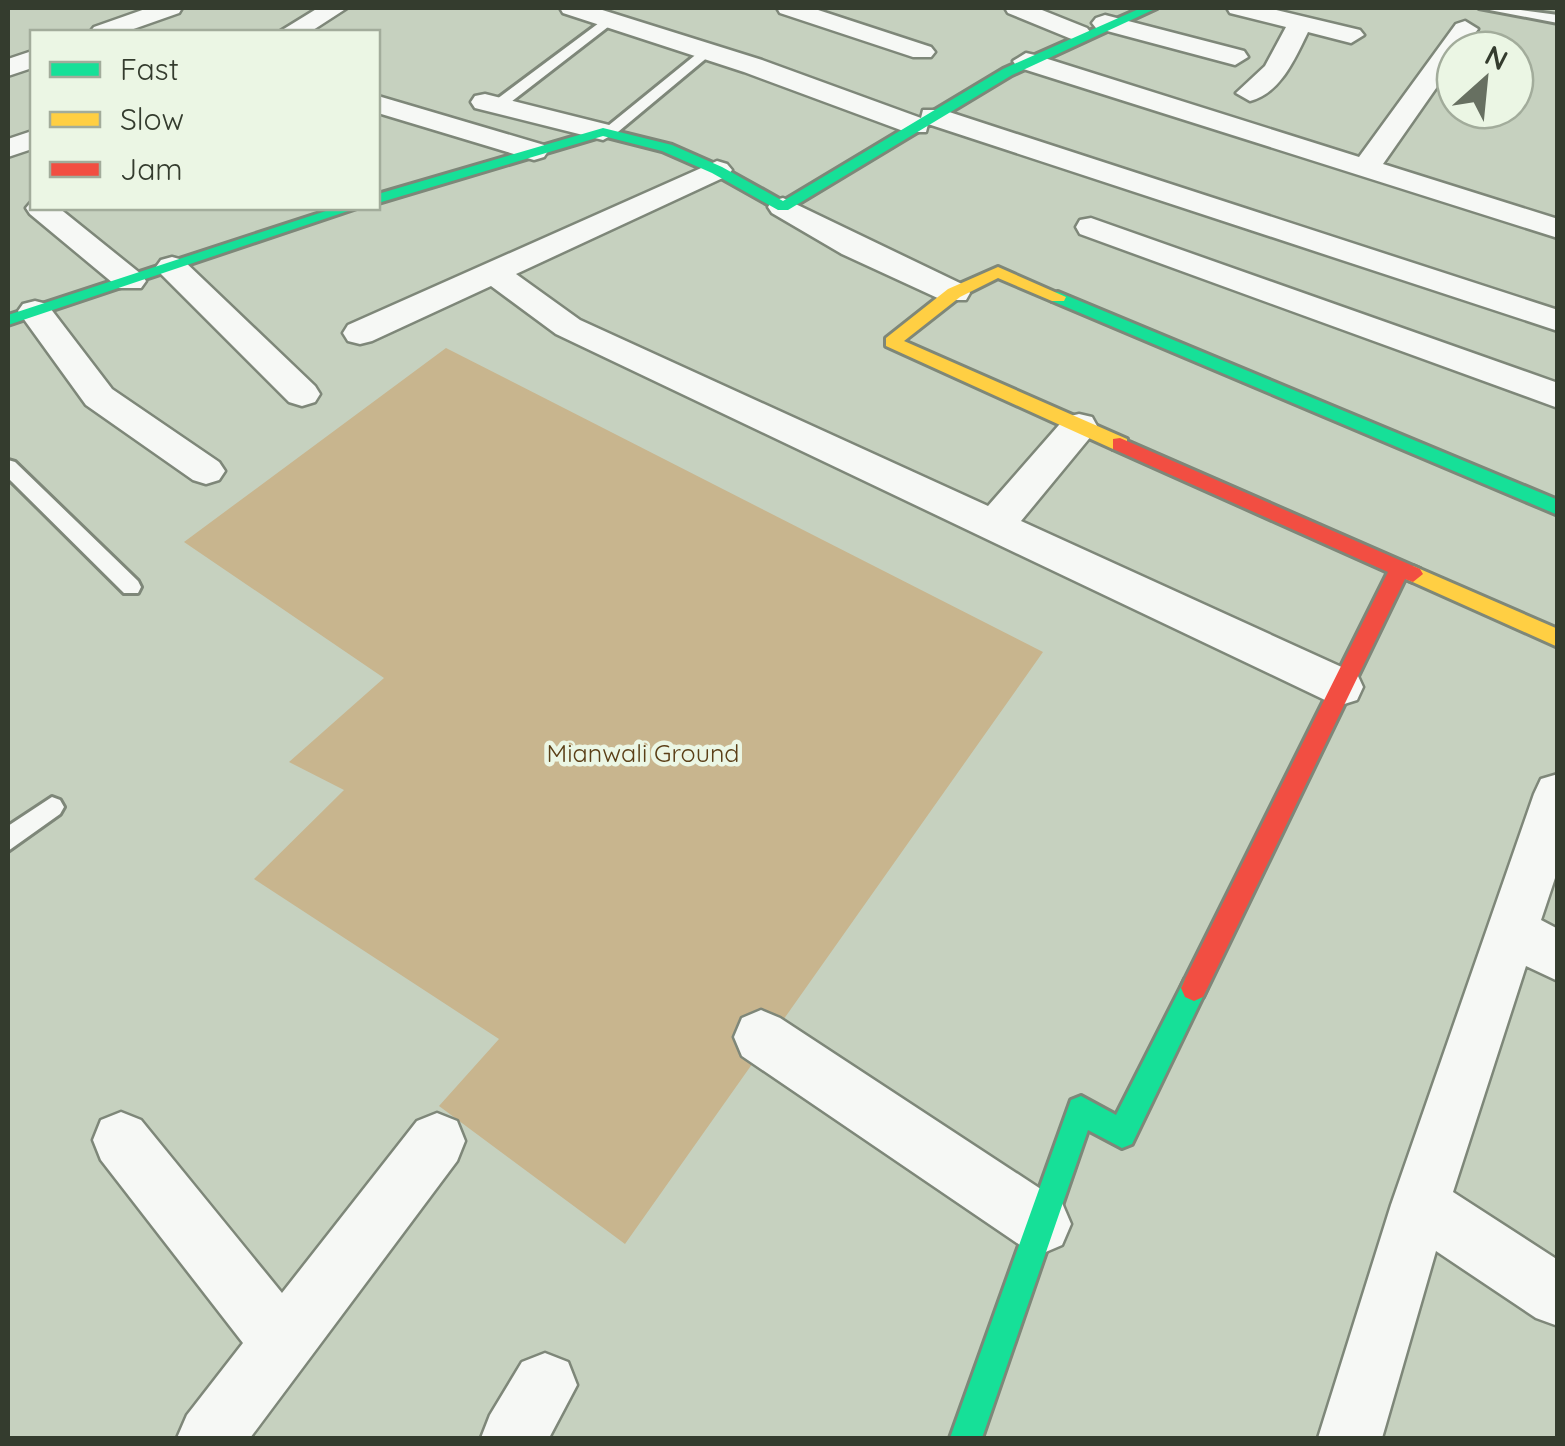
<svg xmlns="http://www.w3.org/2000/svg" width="1565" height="1446" font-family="Quicksand,sans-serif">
	<rect width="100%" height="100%" fill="#c6d1bf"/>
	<!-- green -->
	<path fill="#c8b58e" d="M446,348L1043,652L625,1244L439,1106L499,1039L254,879L344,790L289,762L384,678L184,542Z"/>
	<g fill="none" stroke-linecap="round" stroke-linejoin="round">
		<defs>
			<path id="lane" d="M1479,8H1506L1558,15V23Z
				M607,17L617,20L503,108H493V102Z
				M704,48L715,51L613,136H603V130Z
				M8,460L15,462L138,581L141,587L138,593H124L8,478Z
				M52,797L60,800L64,807L60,814L8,851V826Z"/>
			<path id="street" d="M148,8H182L179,13L125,32H90L94,27Z
				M318,8H347L310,32H279Z
				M560,8H596L762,60L921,118L923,110H943L1558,310V331L928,124L926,132H906L744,72L563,13Z
				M777,8H812L931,47L935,52L931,57H913L780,13Z
				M1005,8H1037L1087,28L1091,33L1078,41L1069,38L1008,13Z
				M1227,8H1268L1360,30L1364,35L1351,43L1308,32C1295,58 1281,93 1250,101L1236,93L1265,66L1286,27L1230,13Z
				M1105,15L1244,51L1248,57L1235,65L1096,28L1092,23L1096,18Z
				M1465,21L1478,29L1463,50H1455V61L1383,164L1558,219V238L1017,67L1013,61L1026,53L1035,55L1359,157L1456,24Z
				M32,51V68L8,76V59Z
				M485,94L613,126L617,132L603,140L475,108L471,102L475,96Z
				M378,96L544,145L548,151L544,157L534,160L378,113Z
				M32,131V149L8,157V139Z
				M717,161L727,164L732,170L727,176L516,274L580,320L988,506L1066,417L1079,414L1092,417L1097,426L1092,435L1021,521L1357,674L1363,687L1357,700L1341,705L1325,700L556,334L491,286L372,341L360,344L348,341L343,333L348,325Z
				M783,198L966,286L970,293L966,300H942L842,254L772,213L768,207L772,201Z
				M32,201V208H59L141,274L146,281L141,288H119L30,214L26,208Z
				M1091,218L1558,383V408L1080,234L1076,227L1080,220Z
				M172,257L183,260L315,386L320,394L315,402L302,406L289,402L161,274L156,267L161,260Z
				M35,301L47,304L112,389L219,462L225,471L219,480L206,484L193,480L86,405L18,311L23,304Z
				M1558,774V869L1541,920L1558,929V981L1526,966L1453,1192L1558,1260V1326L1536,1318L1436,1251L1382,1438H1318L1391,1205L1534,794L1541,779Z
				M761,1010L780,1018L1062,1203L1071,1224L1062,1245L1041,1254L1020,1245L742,1056L734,1037L742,1018Z
				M121,1112L141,1120L282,1293L417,1121L437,1113L457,1121L465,1141L457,1161L250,1438H177L187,1415L243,1343L101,1160L93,1140L101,1120Z
				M545,1353L568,1362L577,1385L549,1438H481L490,1415L522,1362Z"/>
			<path id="fast" d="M1141,8H1157L1012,75L788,210H778L712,173L662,151L603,136L378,203V194L603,128L672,145L722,167L783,201L1003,69Z
				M335,208H357L8,325V315Z
				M1058,292L1558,500V515L1052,301V293Z
				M1194,975L1203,979L1207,988L1132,1144L1122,1148L1088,1130L982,1438H950L1071,1100L1081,1096L1116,1115L1185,979Z"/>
			<path id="slow" d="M998,267L1066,297L1064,301H1052L998,278L960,297L904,341L1127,439V449H1113L886,346V338L948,289Z
				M1413,566L1558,629V647L1406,579L1403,574L1406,569Z"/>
			<path id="jam" d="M1120,438L1420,569L1423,574L1413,582L1405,579L1203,997L1194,1001L1185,997L1181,988L1185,979L1388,572L1113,449V439Z"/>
		</defs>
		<!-- lane casing -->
		<use href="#lane" stroke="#7e8779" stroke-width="6"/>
		<!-- street casing -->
		<use href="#street" stroke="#7e8779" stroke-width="5"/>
		<!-- fast casing -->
		<use href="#fast" stroke="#7e8779" stroke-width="6"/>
		<!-- slow casing -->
		<use href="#slow" stroke="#7e8779" stroke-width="6"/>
		<!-- jam casing -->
		<use href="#jam" stroke="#7e8779" stroke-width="6"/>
		<!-- lane -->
		<use href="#lane" fill="#f6f8f5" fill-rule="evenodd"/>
		<!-- street -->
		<use href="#street" fill="#f6f8f5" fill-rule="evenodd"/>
		<!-- fast -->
		<use href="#fast" fill="#16e098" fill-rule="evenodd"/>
		<!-- slow -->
		<use href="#slow" fill="#ffcf43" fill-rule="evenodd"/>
		<!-- jam -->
		<use href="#jam" fill="#f24e42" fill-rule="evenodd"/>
	</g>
	<g text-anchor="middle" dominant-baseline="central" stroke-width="9" stroke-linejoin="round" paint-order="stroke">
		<!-- park labels -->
		<g font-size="25" fill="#5b3f17" stroke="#ebf6e4">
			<text x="643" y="752">Mianwali Ground</text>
		</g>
	</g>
	<!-- border -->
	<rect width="1565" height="1446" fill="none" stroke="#343c2e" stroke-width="20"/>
	<!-- legend -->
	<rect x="30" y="30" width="350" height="180" fill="#ebf6e4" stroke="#a2ac9b" stroke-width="2.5"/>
	<rect x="50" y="62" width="50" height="15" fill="#16e098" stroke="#a2ac9b" stroke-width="2.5"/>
	<text x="120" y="80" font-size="30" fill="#343c2e">Fast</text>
	<rect x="50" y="112" width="50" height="15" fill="#ffcf43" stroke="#a2ac9b" stroke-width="2.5"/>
	<text x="120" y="130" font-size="30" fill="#343c2e">Slow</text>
	<rect x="50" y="162" width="50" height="15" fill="#f24e42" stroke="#a2ac9b" stroke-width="2.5"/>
	<text x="120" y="180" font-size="30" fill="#343c2e">Jam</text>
	<!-- north arrow -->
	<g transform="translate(1485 80) rotate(27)"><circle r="48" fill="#ebf6e4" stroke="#a2ac9b" stroke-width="2.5"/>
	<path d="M0-8L18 38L0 25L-18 38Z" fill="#677061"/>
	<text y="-15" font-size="28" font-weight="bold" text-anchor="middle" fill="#343c2e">N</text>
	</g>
</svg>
